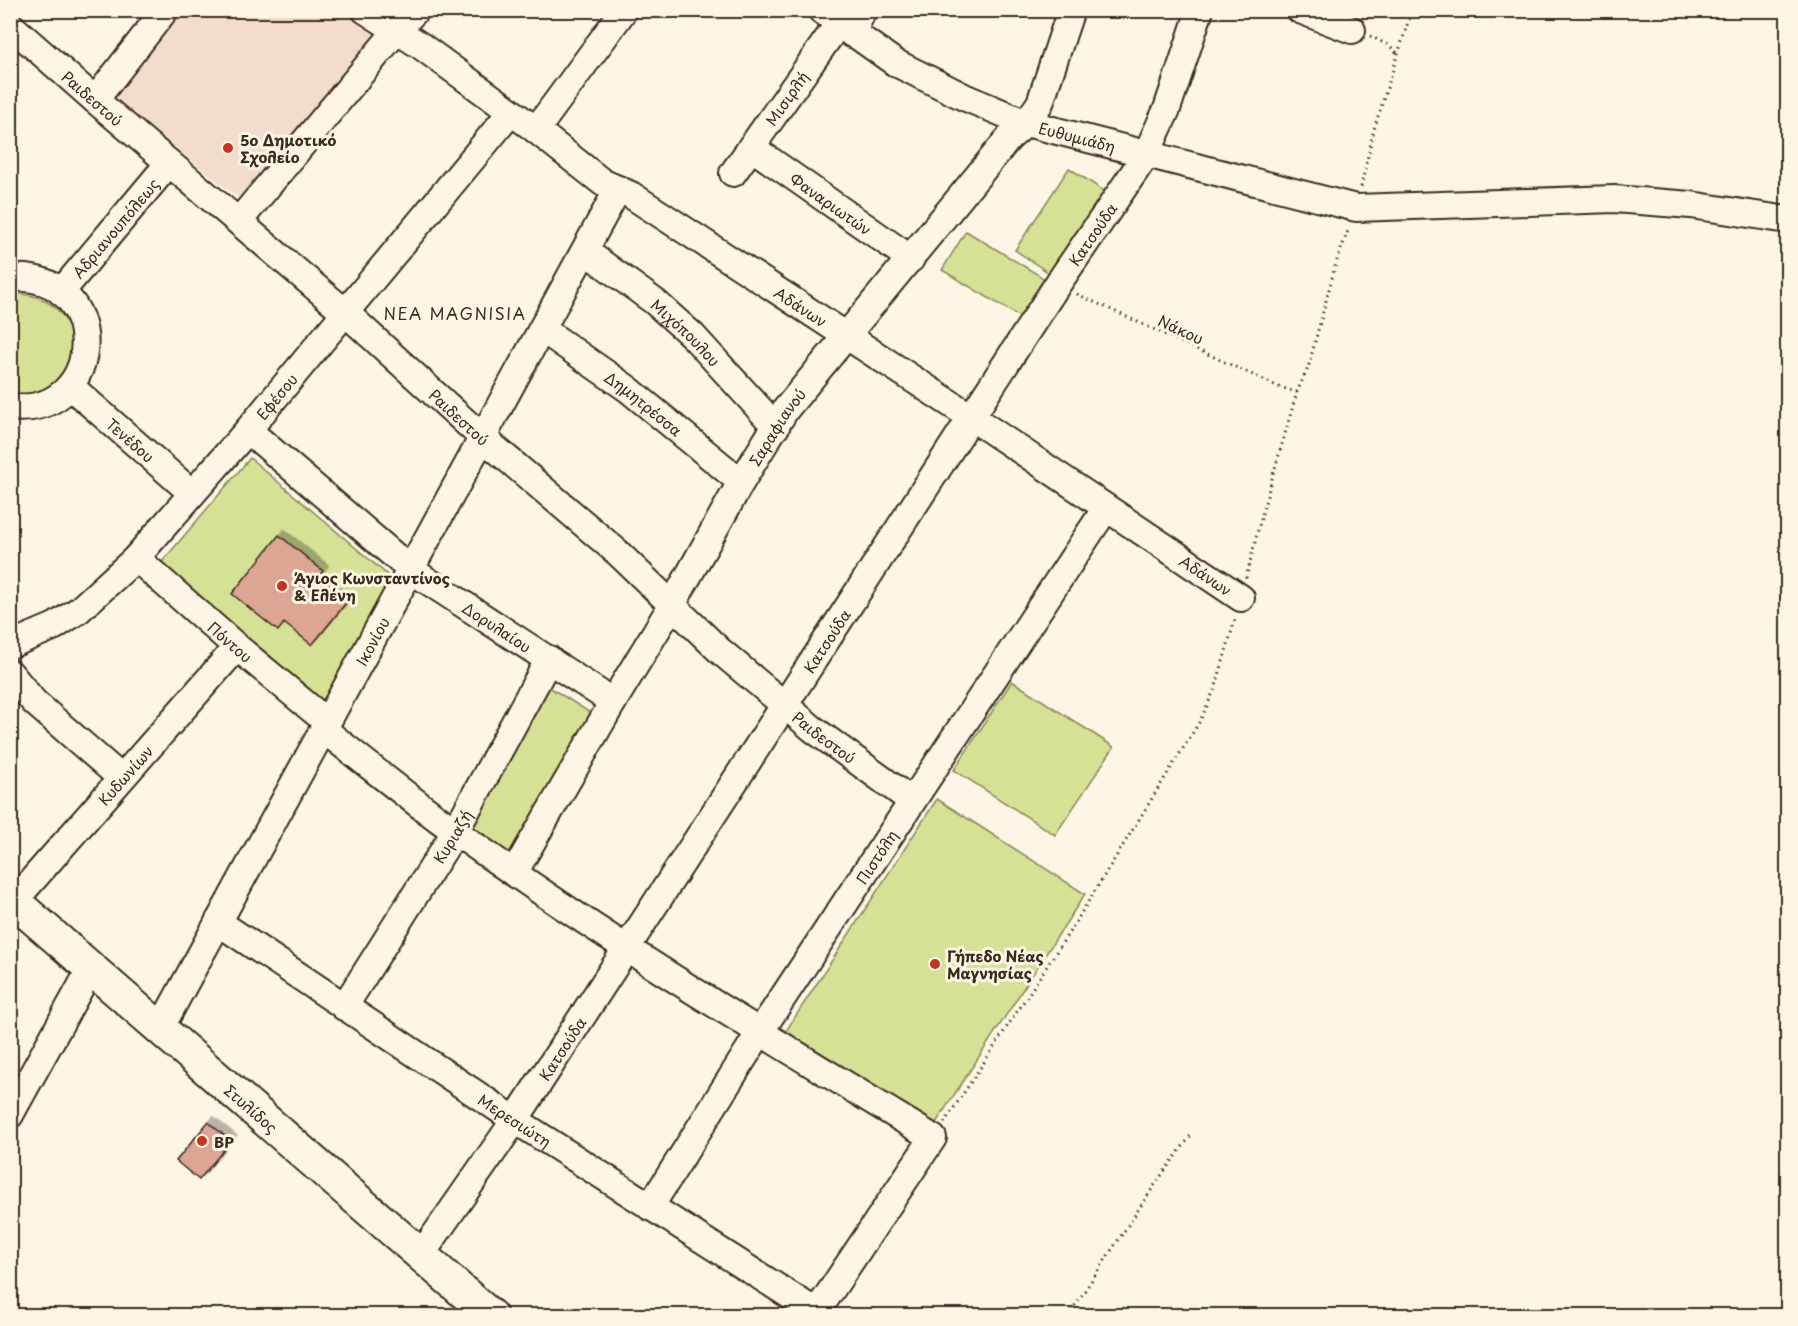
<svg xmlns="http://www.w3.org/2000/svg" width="1798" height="1326" font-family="'Playpen Sans',sans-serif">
	<defs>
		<filter id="shadow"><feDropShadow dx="5.5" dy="-5.5" stdDeviation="0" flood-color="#0004"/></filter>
	</defs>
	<rect width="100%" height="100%" fill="#fcf5e5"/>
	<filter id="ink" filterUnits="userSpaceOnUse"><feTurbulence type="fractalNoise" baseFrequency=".0167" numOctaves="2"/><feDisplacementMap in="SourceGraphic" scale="12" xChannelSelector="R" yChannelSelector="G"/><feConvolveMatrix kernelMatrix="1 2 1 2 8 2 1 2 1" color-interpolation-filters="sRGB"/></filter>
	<g filter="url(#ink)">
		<!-- built -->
		<path fill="#f2ddcd" d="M184,11H338L376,33L240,199L111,98Z"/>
		<!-- green -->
		<path fill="#d5e194" stroke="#888659" stroke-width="1.5" d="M1069,168L1110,195L1055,277L1015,250Z
			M966,231L1050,282L1027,321L942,270Z
			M11,294C40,292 67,308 72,339C73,345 73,356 71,362C67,371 58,381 53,390L11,401Z
			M250,458L397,583L324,712L156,569Z
			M1012,681L1114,747L1055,835L954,770Z
			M549,687L597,717L514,861L467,830Z
			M937,799L1085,894L932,1129L784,1034Z"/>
		<!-- building -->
		<path fill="#dca594" stroke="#3b2a1e" stroke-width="1.5" filter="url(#shadow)" d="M279,535L323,571L317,579L346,603L312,645L284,623L278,631L232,594Z
			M208,1122L231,1141L199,1180L176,1161Z"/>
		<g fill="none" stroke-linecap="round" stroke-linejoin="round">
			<defs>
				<g id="minor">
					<path id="s1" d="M365,10L421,46L536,130L602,182L631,195L971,417L1241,598"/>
					<path id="s2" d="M821,10L894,62L964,97L1026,123L1356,208L1614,199L1691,205L1788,220"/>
					<path d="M1300,10L1352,30"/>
					<path id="s3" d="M10,25L95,100L346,313L483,438L617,552L719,650L813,729L912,801"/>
					<path d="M852,34L863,10"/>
					<path d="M95,100L165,10"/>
					<path d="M536,130L624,10"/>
					<path id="s4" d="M751,147L911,259"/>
					<path id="s5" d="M733,173L839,23"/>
					<path d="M239,221L397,30L416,10"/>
					<path id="s6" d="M585,251L655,302L693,336L776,427"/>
					<path d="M10,278C111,270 108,418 10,407"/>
					<path id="s7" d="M61,292L169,163"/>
					<path id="s8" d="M542,329L628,389L741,482"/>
					<path id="s9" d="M70,386L192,493"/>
					<path id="s10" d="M248,430L411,570L613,702"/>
					<path id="s11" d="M136,558L237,647L327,722"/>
					<path id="s12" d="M10,645L55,626L79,610L136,558L248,430L511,112"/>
					<path d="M10,673L34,702L120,777"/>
					<path d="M323,729C367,764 411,800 456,832C609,943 772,1039 933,1138L814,1316"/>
					<path id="s13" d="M514,873L613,702L672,605L741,482L786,409L1009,138L1026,123L1040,103L1071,10"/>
					<path id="s14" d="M14,901L237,647"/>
					<path id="s15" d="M218,922L515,1120L816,1312"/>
					<path id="s16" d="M344,1007L455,832L549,659"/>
					<path id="s17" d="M160,1029L618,189"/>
					<path d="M10,1115L91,968"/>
					<path id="s18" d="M650,1207L760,1032L1106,508"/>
					<path id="s19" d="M421,1255L515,1120L1057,285L1146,155L1167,109L1200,10"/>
				</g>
				<g id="major">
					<path id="s20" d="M10,898L491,1316"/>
				</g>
			</defs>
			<!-- minor casing -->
			<use href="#minor" stroke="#3b2a1e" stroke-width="30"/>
			<!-- major casing -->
			<use href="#major" stroke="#3b2a1e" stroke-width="36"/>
			<!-- path -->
			<path stroke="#3b2a1e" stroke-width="3" stroke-dasharray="1.5 4.5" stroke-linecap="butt" d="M1370,36L1390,46L1398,54
				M1361,187L1374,129L1412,10
				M1077,294L1279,387L1297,392
				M1246,578L1263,510L1297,392L1308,368L1336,263L1349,228
				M944,1123L1070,931L1200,721L1216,686L1236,616
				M1068,1316L1158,1180L1192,1134"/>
			<!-- minor -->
			<use href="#minor" stroke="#fcf5e5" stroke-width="26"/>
			<!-- major -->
			<use href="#major" stroke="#fcf5e5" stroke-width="32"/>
		</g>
	</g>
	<!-- markers -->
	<g fill="#c8321e" stroke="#fcf5e5" stroke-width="2">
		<circle cx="228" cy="148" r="6"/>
		<circle cx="282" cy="586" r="6"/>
		<circle cx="935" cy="964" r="6"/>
		<circle cx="202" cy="1141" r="6"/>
	</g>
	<g text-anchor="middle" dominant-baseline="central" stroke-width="6" stroke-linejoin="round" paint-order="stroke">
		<!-- street labels -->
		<g font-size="15" fill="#3b2a1e" stroke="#fcf5e5">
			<text stroke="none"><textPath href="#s3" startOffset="110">Ραιδεστού</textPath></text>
			<text stroke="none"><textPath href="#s5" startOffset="92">Μισιρλή</textPath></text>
			<text stroke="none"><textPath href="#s2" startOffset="288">Ευθυμιάδη</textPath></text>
			<text stroke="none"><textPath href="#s4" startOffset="98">Φαναριωτών</textPath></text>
			<text stroke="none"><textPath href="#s7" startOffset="84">Αδριανουπόλεως</textPath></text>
			<text stroke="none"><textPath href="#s19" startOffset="1222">Κατσούδα</textPath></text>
			<text stroke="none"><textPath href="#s1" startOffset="528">Αδάνων</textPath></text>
			<text transform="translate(1181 329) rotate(25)">Νάκου</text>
			<text stroke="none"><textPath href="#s6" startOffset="130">Μιχόπουλου</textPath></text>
			<text stroke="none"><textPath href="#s12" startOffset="369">Εφέσου</textPath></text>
			<text stroke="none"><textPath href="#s8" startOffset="126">Δημητρέσσα</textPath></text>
			<text stroke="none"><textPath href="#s3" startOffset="596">Ραιδεστού</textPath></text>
			<text stroke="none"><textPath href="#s13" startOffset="518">Σαραφιανού</textPath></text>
			<text stroke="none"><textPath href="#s9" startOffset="81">Τενέδου</textPath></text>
			<text stroke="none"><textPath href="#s1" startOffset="1014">Αδάνων</textPath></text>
			<text stroke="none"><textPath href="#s10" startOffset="318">Δορυλαίου</textPath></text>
			<text stroke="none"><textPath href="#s17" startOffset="442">Ικονίου</textPath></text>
			<text stroke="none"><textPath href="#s19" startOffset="736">Κατσούδα</textPath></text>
			<text stroke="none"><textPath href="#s11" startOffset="126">Πόντου</textPath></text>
			<text stroke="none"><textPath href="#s3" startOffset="1082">Ραιδεστού</textPath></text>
			<text stroke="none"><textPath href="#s14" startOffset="168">Κυδωνίων</textPath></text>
			<text stroke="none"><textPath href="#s16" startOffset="202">Κυριαζή</textPath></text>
			<text stroke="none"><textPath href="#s18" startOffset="417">Πιστόλη</textPath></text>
			<text stroke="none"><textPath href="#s19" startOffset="250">Κατσούδα</textPath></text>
			<text stroke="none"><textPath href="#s20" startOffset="320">Στυλίδος</textPath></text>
			<text stroke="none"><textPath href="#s15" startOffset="357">Μερεσιώτη</textPath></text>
		</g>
		<!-- poi labels -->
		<g font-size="15" font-weight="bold" fill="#3b2a1e" stroke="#fcf5e5" text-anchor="start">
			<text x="240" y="139">5ο Δημοτικό<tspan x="240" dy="17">Σχολείο</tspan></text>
			<text x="294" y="577">Άγιος Κωνσταντίνος<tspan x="294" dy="17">&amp; Ελένη</tspan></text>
			<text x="947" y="955">Γήπεδο Νέας<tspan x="947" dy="17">Μαγνησίας</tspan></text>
			<text x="214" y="1141">BP</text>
		</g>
		<!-- neighbourhood labels -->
		<g font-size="16" letter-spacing="1.5" fill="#3b2a1e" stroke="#fcf5e5">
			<text x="455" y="313">NEA MAGNISIA</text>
		</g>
	</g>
	<!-- margin -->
	<rect width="1798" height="1326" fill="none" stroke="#fcf5e5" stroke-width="36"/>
	<rect x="18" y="18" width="1762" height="1290" fill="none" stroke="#3b2a1e" stroke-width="2" filter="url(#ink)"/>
</svg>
